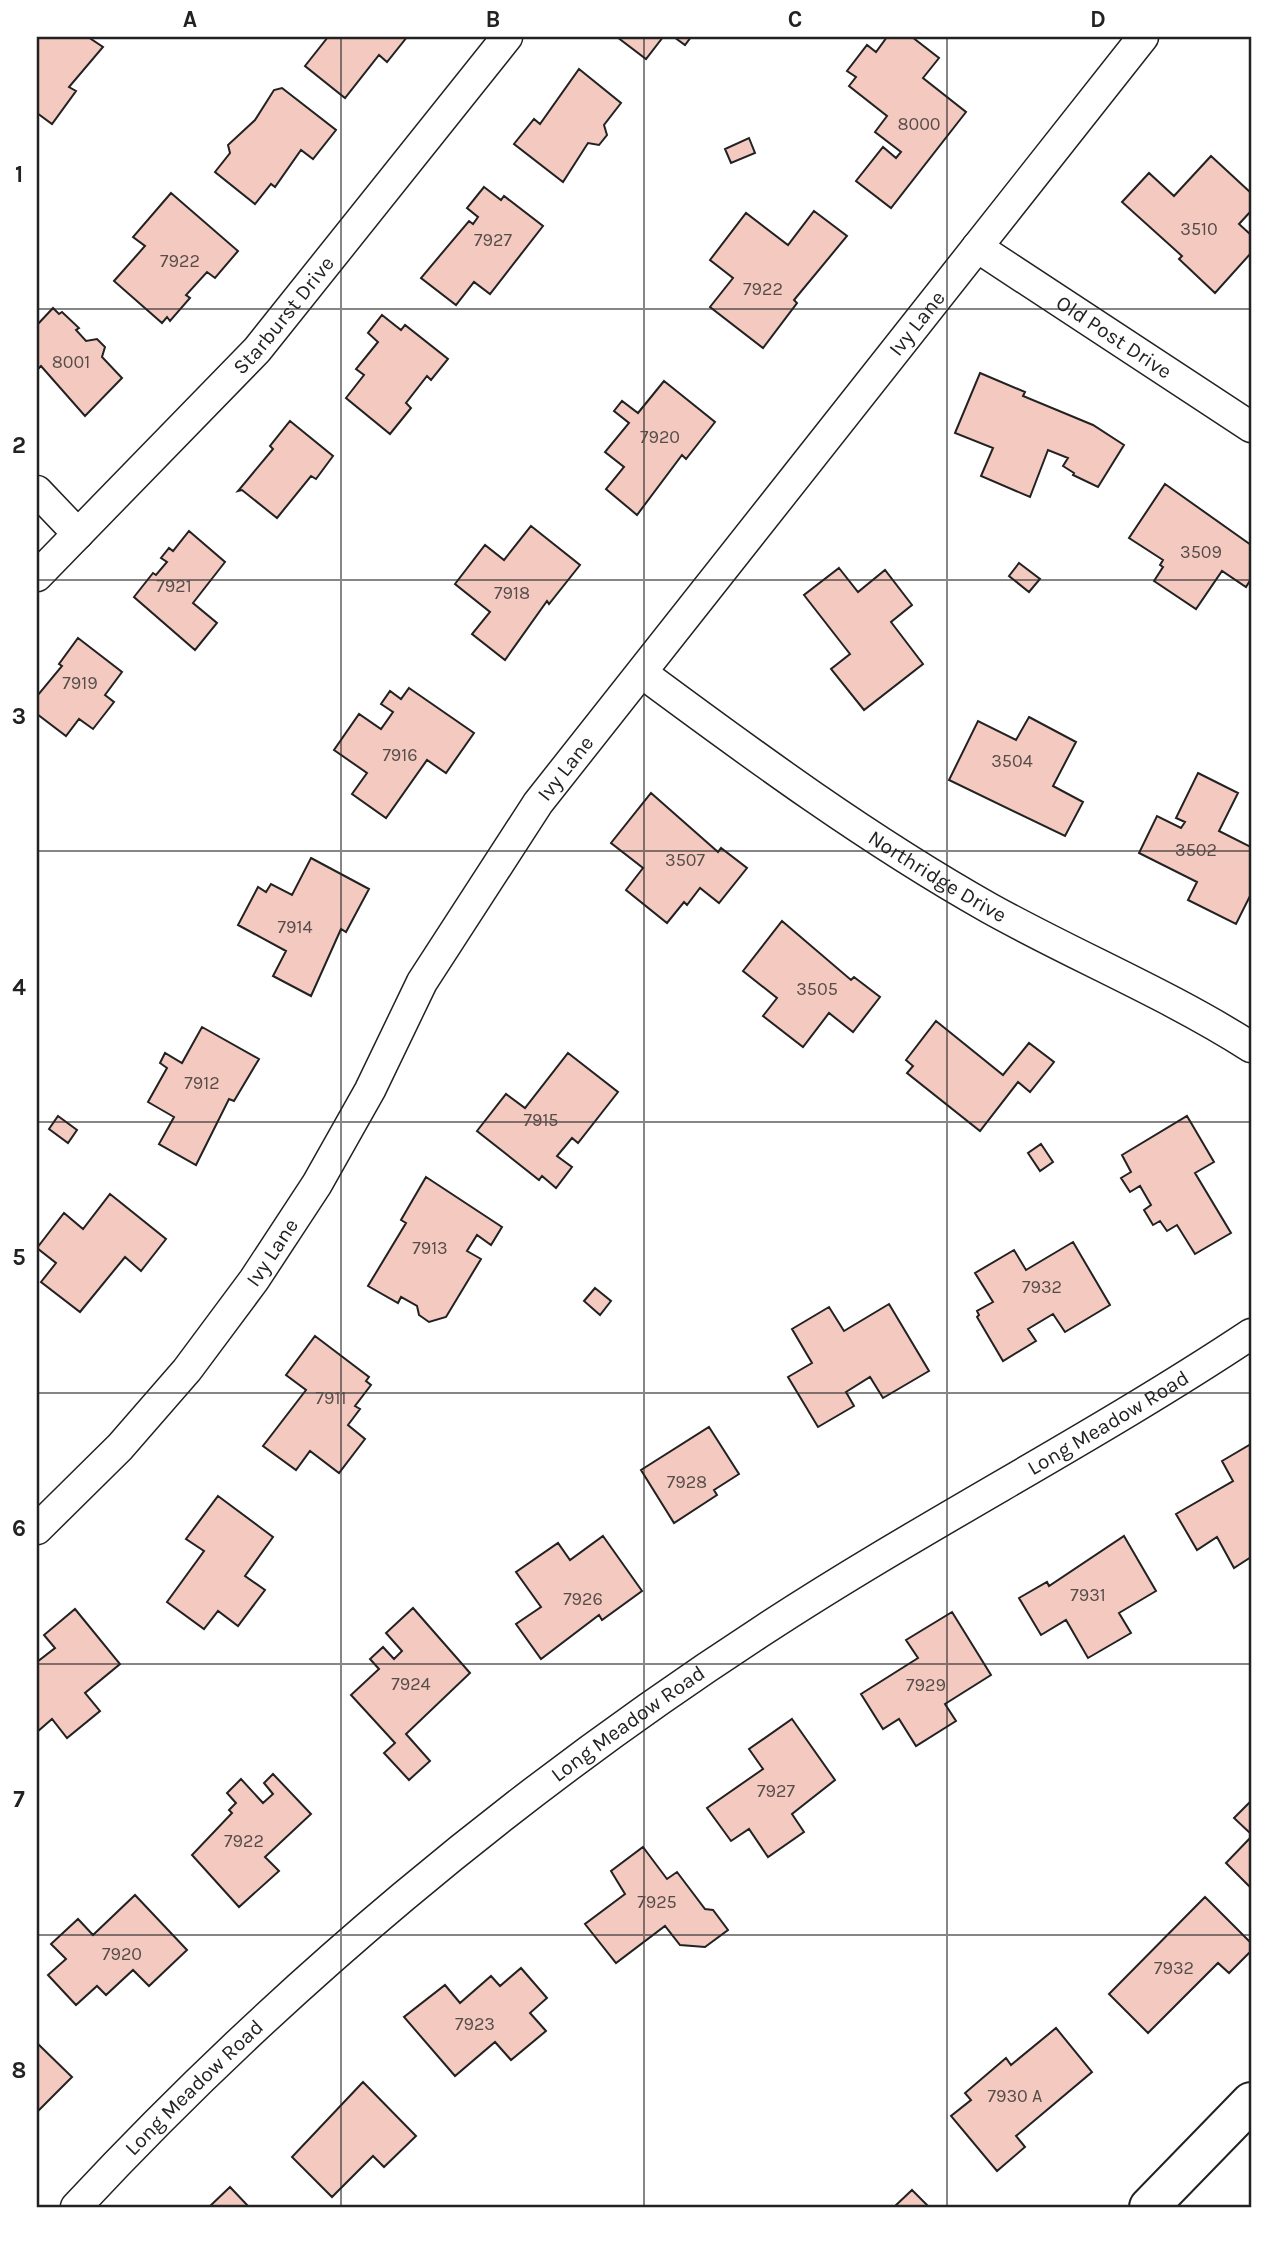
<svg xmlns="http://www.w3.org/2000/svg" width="1288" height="2244" font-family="Karla,sans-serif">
	<rect width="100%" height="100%" fill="#fff"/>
	<!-- building -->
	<path fill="#f3c9c0" stroke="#222" stroke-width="2" d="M37,37H88L103,47L69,87L76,91L52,124L37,113Z
		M328,37H407L387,62L379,55L345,98L305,66Z
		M617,37H663L646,59Z
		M674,37H691L685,45Z
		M887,37H912L939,58L923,78L966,112L891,208L856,181L883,147L896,158L901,152L875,132L887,116L849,86L856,77L847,71L867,45L876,52Z
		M579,69L621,103L604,125L607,135L599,145L588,143L563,182L514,144L534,119L540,124Z
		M282,88L336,130L313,159L301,150L275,187L271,184L255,204L215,172L230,153L228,145L255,120L274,90Z
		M749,138L755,153L731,163L725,149Z
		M1211,156L1251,193V211L1239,224L1251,235V253L1215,293L1179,259L1182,256L1122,202L1149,173L1174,196Z
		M484,187L501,200L504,196L543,226L490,294L474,282L456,305L421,278L469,221L473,224L478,217L467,208Z
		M171,193L238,251L215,278L207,272L186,295L190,298L170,321L167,317L162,323L114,281L145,246L133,237Z
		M814,211L847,236L794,300L797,303L763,348L710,307L733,278L710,260L746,213L788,245Z
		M53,308L59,314L62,312L79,328L76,330L86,341L97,339L105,347L102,357L122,378L85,416L41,366L37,370V325Z
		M382,315L401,330L405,325L448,359L431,380L427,376L406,403L411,408L390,434L346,398L364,375L356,369L378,342L368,333Z
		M980,373L1025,392L1023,396L1093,425L1124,445L1098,487L1073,475L1074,473L1063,466L1068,458L1048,450L1030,497L981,476L993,448L955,433Z
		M664,381L715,422L686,459L682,455L637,515L606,489L624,467L605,452L629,423L614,411L622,401L638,413Z
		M290,421L333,456L316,479L311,476L277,518L242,490L238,491L273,449L270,446Z
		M1165,484L1251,545V579L1246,587L1222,571L1196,609L1154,581L1163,567L1160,565L1163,560L1129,538Z
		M531,526L580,565L549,604L547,601L505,660L472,634L490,612L455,584L485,545L504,560Z
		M189,531L225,562L193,603L217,623L195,650L134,597L153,573L156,575L167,562L161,558L169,548L173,551Z
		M1019,563L1040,579L1029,592L1009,576Z
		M839,568L858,592L885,570L912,605L891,622L923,664L864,710L831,669L850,654L804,595Z
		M78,638L122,672L105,695L114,702L93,729L79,719L66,736L37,714V696L62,666L59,664Z
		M409,688L474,733L446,773L427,760L386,818L352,794L367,773L334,750L359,714L381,729L393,712L381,704L390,691L401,699Z
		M1029,717L1076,742L1053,786L1083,802L1065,836L949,780L978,721L1016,740Z
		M1198,773L1238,793L1219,831L1251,847V894L1236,924L1188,900L1197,882L1139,853L1157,816L1181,828L1185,822L1176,818Z
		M651,793L718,852L721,848L747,868L719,903L700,888L687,905L684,902L667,923L626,890L643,868L611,843Z
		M311,858L369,889L346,932L341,929L311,996L273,976L286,951L238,925L258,887L266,892L271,884L292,895Z
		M782,921L851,980L854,977L880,997L853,1032L829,1013L803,1047L763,1016L777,998L743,971Z
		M936,1021L1003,1075L1029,1043L1054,1062L1030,1092L1018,1082L980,1131L907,1073L913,1066L906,1060Z
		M202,1027L259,1059L234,1101L229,1099L196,1165L159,1144L174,1117L148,1102L167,1068L160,1063L165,1053L182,1063Z
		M568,1053L618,1092L578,1143L572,1138L557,1156L572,1167L556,1188L542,1176L539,1180L477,1131L506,1094L525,1108Z
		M58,1116L77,1130L68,1143L49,1129Z
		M1187,1116L1214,1162L1195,1173L1231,1233L1195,1254L1177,1225L1167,1231L1160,1221L1153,1225L1144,1210L1151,1205L1140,1186L1130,1192L1121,1178L1131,1172L1122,1155Z
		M1041,1144L1053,1162L1040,1171L1028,1153Z
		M426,1177L502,1227L491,1245L477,1235L467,1251L481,1259L446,1317L429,1322L419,1315L417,1306L401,1297L398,1303L368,1286L406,1223L401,1220Z
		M110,1194L166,1239L141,1271L125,1257L80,1312L41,1282L56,1263L37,1248L64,1213L83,1229Z
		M1073,1242L1110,1305L1065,1332L1053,1314L1028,1329L1036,1341L1003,1361L977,1317L979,1315L977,1311L993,1302L975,1273L1014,1250L1026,1270Z
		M595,1288L611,1301L600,1315L584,1301Z
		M889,1304L929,1371L883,1398L870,1377L846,1392L854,1406L818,1427L788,1377L812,1363L792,1329L829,1307L844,1331Z
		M315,1336L369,1377L366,1381L371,1385L355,1406L360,1409L348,1425L365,1439L339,1473L310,1451L296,1470L263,1446L306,1390L286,1375Z
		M709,1427L739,1474L714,1490L717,1495L674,1523L641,1470Z
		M1251,1444V1557L1234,1568L1217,1537L1197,1550L1176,1514L1233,1481L1222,1461Z
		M218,1496L273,1537L245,1576L265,1590L238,1626L218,1611L204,1629L167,1602L204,1551L186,1539Z
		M603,1536L642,1591L602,1620L599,1615L541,1659L516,1624L541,1607L516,1572L558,1543L570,1560Z
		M1124,1536L1156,1591L1119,1613L1131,1633L1088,1658L1066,1620L1041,1635L1019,1598L1047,1582L1049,1586Z
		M413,1608L470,1673L406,1734L430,1761L409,1780L384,1753L395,1743L351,1695L379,1669L370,1659L383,1647L394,1659L402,1651L386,1633Z
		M75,1609L120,1664L85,1693L100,1711L67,1738L52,1719L37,1732V1662L55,1648L44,1635Z
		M952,1612L991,1675L945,1704L956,1721L916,1746L899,1719L883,1729L861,1694L918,1658L906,1640Z
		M792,1719L835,1780L792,1814L804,1832L768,1857L749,1829L731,1841L707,1808L763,1769L749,1749Z
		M273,1774L311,1814L265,1857L279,1871L239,1907L192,1855L232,1813L229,1810L236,1803L227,1793L241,1779L263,1803L273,1794L264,1783Z
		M1251,1801V1834L1234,1818Z
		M1251,1837V1888L1226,1863Z
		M643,1847L667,1879L677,1872L705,1909L713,1910L728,1930L705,1947L680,1945L665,1926L616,1963L585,1924L625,1894L611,1871Z
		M135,1895L187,1950L149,1986L133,1970L106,1995L97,1986L76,2005L48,1975L66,1959L51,1944L78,1919L93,1935Z
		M1205,1897L1251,1943V1951L1229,1973L1218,1963L1148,2033L1109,1994Z
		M521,1968L547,1998L530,2013L546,2031L511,2060L495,2042L455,2076L404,2017L445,1985L460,2003L491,1976L500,1986Z
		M1056,2028L1092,2072L1016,2136L1025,2147L997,2171L951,2116L971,2100L965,2093L1006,2058L1011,2065Z
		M37,2043L72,2077L37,2112Z
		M363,2082L416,2136L384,2167L373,2156L332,2197L292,2157Z
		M230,2187L249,2207H209Z
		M912,2190L929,2207H894Z"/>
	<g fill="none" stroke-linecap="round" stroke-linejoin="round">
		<defs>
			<g id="street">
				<path id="s1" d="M977,247L1251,427"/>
				<path d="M37,491L78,534"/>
				<path id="s2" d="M37,576L257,350L507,37"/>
				<path id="s3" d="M642,673C754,756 867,839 989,908C1075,956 1168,994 1251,1047"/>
				<path id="s4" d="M37,1529L120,1447L187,1370L254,1280L317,1184L370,1090L422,982L538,803L1143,37"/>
				<path id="s5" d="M76,2207C280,1988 514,1792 765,1629C924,1525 1093,1439 1251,1334"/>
			</g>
			<path id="secondary" d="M1149,2207L1251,2102"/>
		</defs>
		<!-- street casing -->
		<use href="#street" stroke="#222" stroke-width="33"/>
		<!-- secondary casing -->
		<use href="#secondary" stroke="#222" stroke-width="42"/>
		<!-- street -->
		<use href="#street" stroke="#fff" stroke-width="30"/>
		<!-- secondary -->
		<use href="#secondary" stroke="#fff" stroke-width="38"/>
	</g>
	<!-- grid -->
	<path fill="none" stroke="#222" stroke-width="2" stroke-opacity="0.55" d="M341,37V2207M644,37V2207M947,37V2207M37,309H1251M37,580H1251M37,851H1251M37,1122H1251M37,1393H1251M37,1664H1251M37,1935H1251"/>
	<g text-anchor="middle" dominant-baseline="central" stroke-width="5" stroke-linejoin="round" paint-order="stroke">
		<!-- number labels -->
		<g font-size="18" fill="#564c4a">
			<text x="919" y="124">8000</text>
			<text x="1199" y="229">3510</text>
			<text x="493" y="240">7927</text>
			<text x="180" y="261">7922</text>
			<text x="763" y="289">7922</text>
			<text x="71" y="362">8001</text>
			<text x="660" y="437">7920</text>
			<text x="1201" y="552">3509</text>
			<text x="174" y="586">7921</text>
			<text x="512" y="593">7918</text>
			<text x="80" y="683">7919</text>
			<text x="400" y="755">7916</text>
			<text x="1012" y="761">3504</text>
			<text x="1196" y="850">3502</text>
			<text x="685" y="860">3507</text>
			<text x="295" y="927">7914</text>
			<text x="817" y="989">3505</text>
			<text x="202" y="1083">7912</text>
			<text x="541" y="1120">7915</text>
			<text x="430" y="1248">7913</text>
			<text x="1042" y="1287">7932</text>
			<text x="331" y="1398">7911</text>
			<text x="687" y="1482">7928</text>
			<text x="1088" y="1595">7931</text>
			<text x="583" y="1599">7926</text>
			<text x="411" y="1684">7924</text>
			<text x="926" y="1685">7929</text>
			<text x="776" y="1791">7927</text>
			<text x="244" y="1841">7922</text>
			<text x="657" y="1902">7925</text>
			<text x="122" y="1954">7920</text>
			<text x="1174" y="1968">7932</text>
			<text x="475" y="2024">7923</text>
			<text x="1015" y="2096">7930 A</text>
		</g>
		<!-- street labels -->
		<g font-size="21" fill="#222" stroke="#fff">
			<text stroke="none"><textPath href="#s2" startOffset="359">Starburst Drive</textPath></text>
			<text stroke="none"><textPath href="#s4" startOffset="1498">Ivy Lane</textPath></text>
			<text stroke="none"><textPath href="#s1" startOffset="164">Old Post Drive</textPath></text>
			<text stroke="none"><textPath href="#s4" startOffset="931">Ivy Lane</textPath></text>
			<text stroke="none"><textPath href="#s3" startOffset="359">Northridge Drive</textPath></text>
			<text stroke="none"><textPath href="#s4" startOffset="364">Ivy Lane</textPath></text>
			<text stroke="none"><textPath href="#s5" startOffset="1302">Long Meadow Road</textPath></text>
			<text stroke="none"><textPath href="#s5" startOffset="735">Long Meadow Road</textPath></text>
			<text stroke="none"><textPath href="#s5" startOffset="168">Long Meadow Road</textPath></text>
		</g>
	</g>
	<!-- border -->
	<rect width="1288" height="2244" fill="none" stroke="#ffffff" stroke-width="77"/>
	<rect x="38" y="38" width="1212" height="2168" fill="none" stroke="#222" stroke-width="2.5"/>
	<g font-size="23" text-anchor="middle" font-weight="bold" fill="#222">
		<text x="190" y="27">A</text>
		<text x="493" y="27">B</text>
		<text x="795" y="27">C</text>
		<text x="1098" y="27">D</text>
		<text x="19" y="182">1</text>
		<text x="19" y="453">2</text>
		<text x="19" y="724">3</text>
		<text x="19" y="995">4</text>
		<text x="19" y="1265">5</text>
		<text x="19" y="1536">6</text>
		<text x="19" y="1807">7</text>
		<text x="19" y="2078">8</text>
	</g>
</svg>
